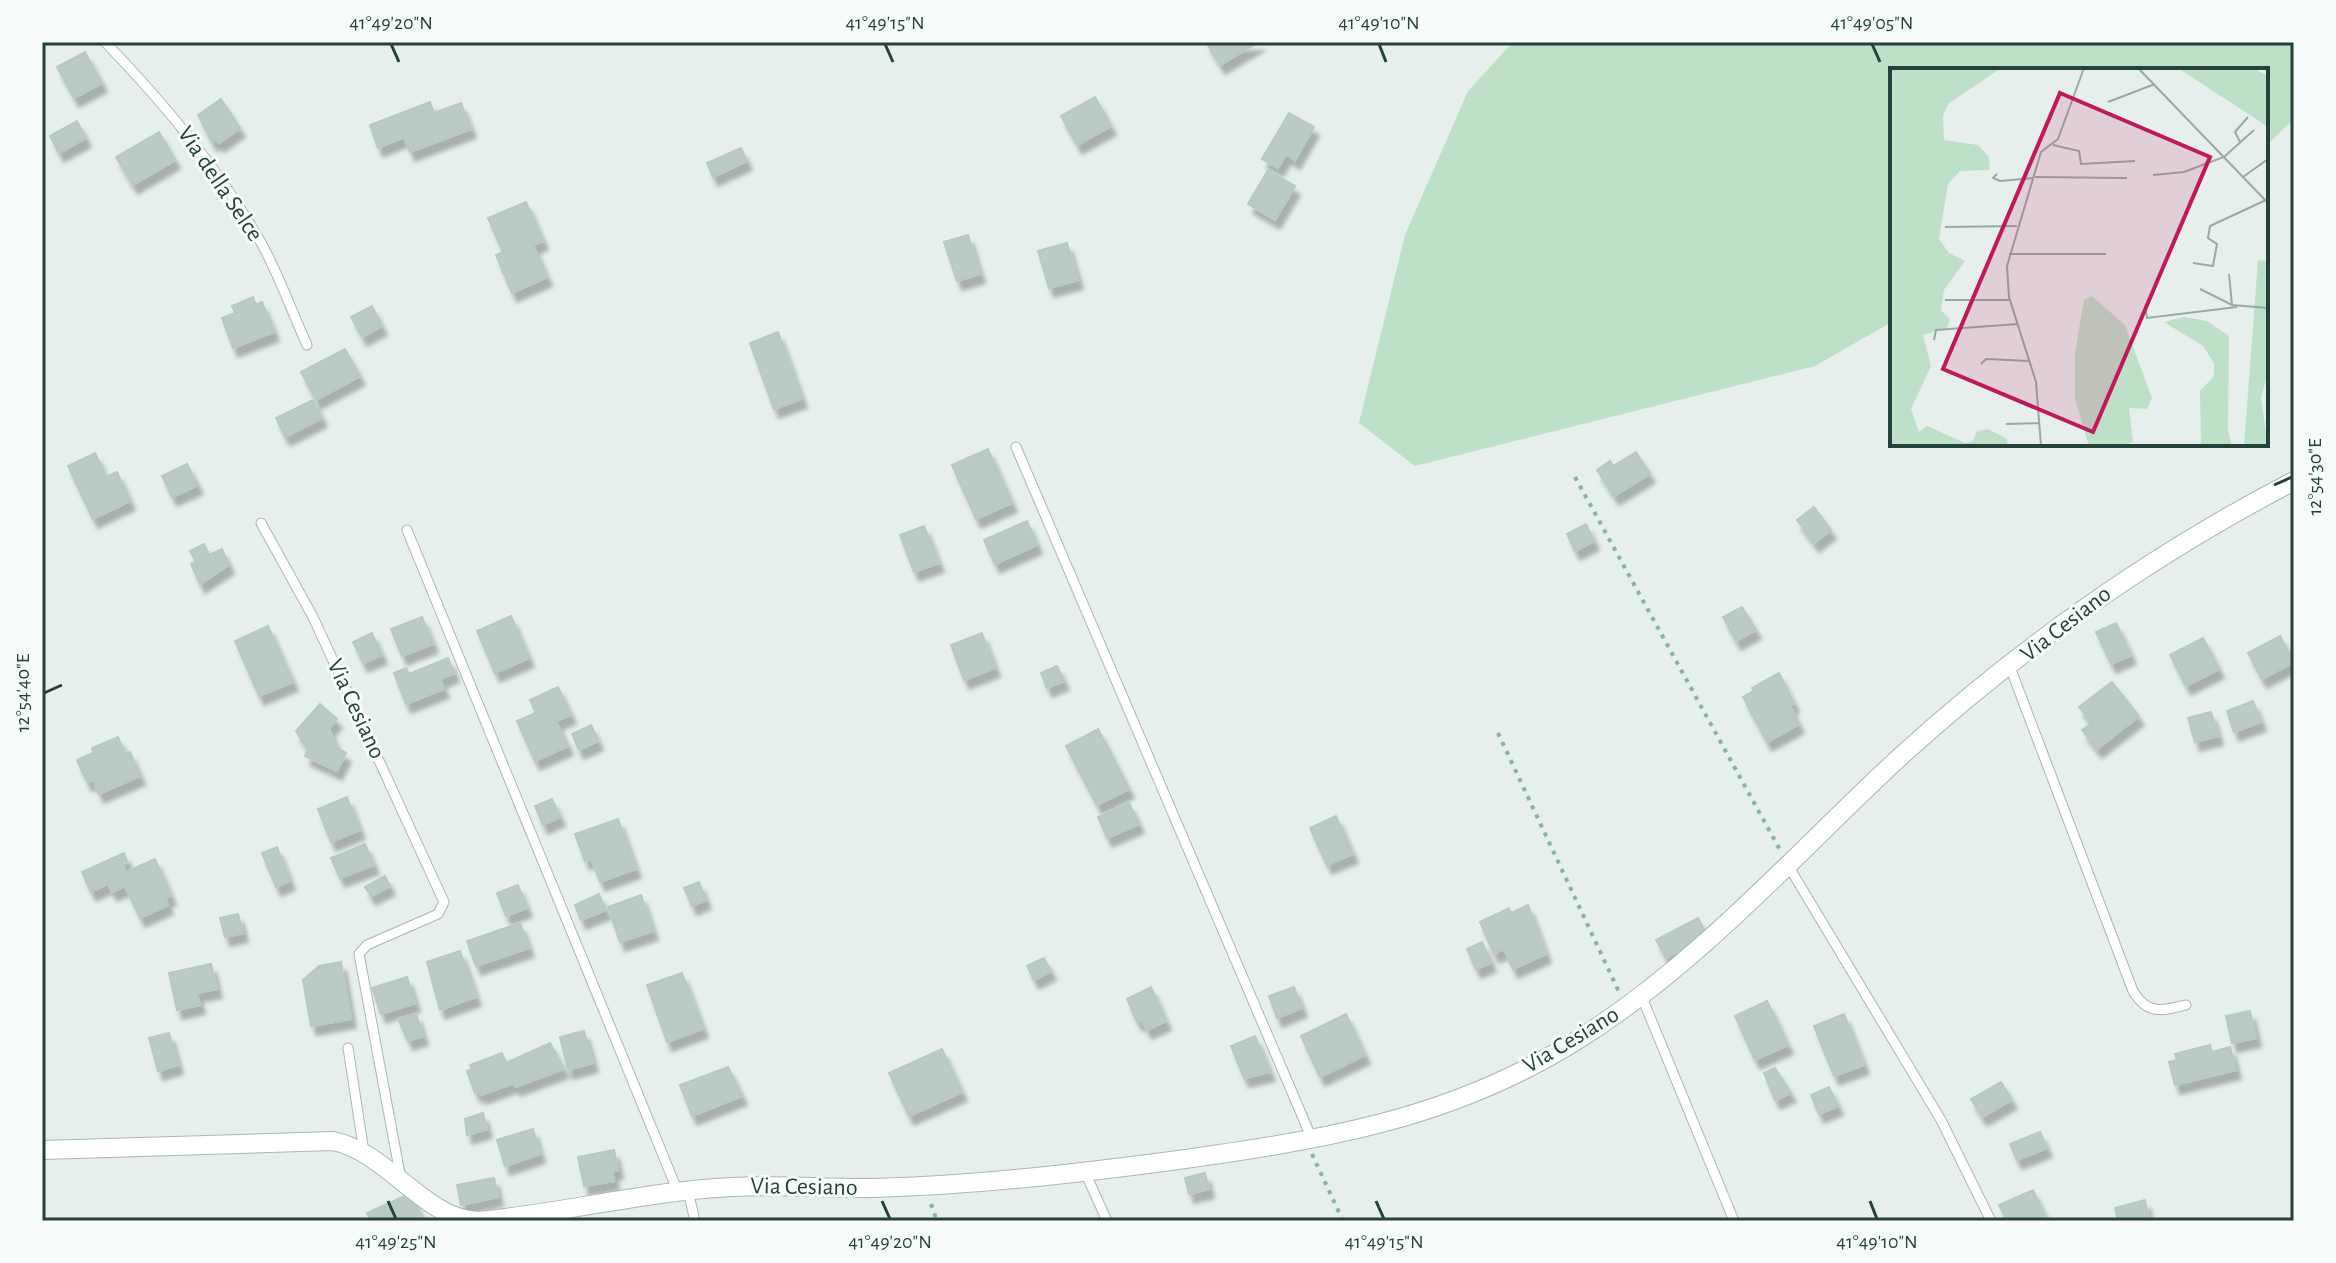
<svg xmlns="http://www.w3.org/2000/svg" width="2336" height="1263" font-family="'Alegreya Sans',sans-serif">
	<defs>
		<filter id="shadow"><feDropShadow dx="5" dy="9" stdDeviation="2" flood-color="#0004"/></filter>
	</defs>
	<rect width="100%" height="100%" fill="#e6efeb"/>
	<!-- green -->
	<path fill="#bfe0c8" d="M1513,42H2294V119L2266,146V70H1892V322L1815,366L1415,466L1359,423L1405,235L1468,91Z"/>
	<!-- building -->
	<path fill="#bbcac4" stroke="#b8c9c2" stroke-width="2" filter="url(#shadow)" d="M1206,42H1259L1220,65Z
		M85,52L102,83L74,98L57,67Z
		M1095,97L1111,126L1077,145L1061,116Z
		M221,99L240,128L219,143L216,139L212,142L198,115Z
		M430,102L434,113L461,103L471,129L410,152L404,137L378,148L370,125Z
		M1289,113L1314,127L1295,160L1286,154L1278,168L1262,159Z
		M77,121L86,138L59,153L50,136Z
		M159,132L175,160L133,185L116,157Z
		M741,148L747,161L713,177L707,163Z
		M1268,170L1295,186L1275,220L1248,204Z
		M526,202L543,241L533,245L547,277L512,293L496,255L503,252L488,218Z
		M968,235L980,274L957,281L944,242Z
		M1067,243L1078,280L1049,288L1038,251Z
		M253,297L256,305L262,302L274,332L233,348L222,318L235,313L232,306Z
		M372,306L382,326L362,337L351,317Z
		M778,332L802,399L774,409L750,343Z
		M345,349L360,376L316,400L301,372Z
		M313,400L322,418L285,437L276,418Z
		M988,449L1012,503L976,519L952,465Z
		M1636,452L1650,474L1614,496L1597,470L1610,461L1613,466Z
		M95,453L106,477L117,472L130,501L93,519L68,466Z
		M187,464L198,485L172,497L162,476Z
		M1814,507L1831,530L1814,543L1797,520Z
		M1027,521L1037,545L995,564L984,540Z
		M1586,524L1594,541L1575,551L1567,534Z
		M924,526L939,563L914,572L900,535Z
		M204,544L209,555L222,549L229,565L200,584L191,564L196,562L190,551Z
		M1742,607L1756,630L1736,641L1723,617Z
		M511,616L529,658L495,673L477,631Z
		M422,617L433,644L402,656L391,629Z
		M2116,623L2131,655L2111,664L2096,632Z
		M268,626L293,682L259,696L235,641Z
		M372,633L382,655L363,663L353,642Z
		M982,633L995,668L964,680L951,645Z
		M2280,636L2294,662L2262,679L2248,653Z
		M2203,638L2219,669L2186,686L2170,655Z
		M448,658L454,673L440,679L444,689L406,704L394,673L406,668L409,674Z
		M1057,666L1064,681L1047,688L1041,673Z
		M1779,673L1794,703L1790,706L1799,724L1767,742L1743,697L1754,691L1752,688Z
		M2112,682L2139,716L2097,749L2082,730L2092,723L2079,707Z
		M558,687L571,715L556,721L568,746L535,761L517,721L536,713L530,700Z
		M2253,701L2261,722L2234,732L2227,711Z
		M320,704L337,719L329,728L337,748L346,753L337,771L305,756L308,750L296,731Z
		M2211,712L2218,736L2195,742L2188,718Z
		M591,725L598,741L579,750L572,734Z
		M1098,729L1129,789L1097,805L1066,746Z
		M118,737L125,754L130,752L140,776L99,794L93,780L87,782L77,760L93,753L92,748Z
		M347,797L360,830L331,842L318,809Z
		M552,799L560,817L543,825L535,806Z
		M1129,803L1139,824L1107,838L1098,817Z
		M1336,816L1353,854L1327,865L1310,828Z
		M618,819L636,869L600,882L591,858L585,861L575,834Z
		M365,844L374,865L340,878L331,858Z
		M277,847L290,881L276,887L262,853Z
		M124,853L127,861L122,863L126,872L155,859L171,896L165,898L168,905L140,918L125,886L112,892L108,884L91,892L82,872Z
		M385,876L390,886L371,896L365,887Z
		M699,882L706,900L692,906L684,888Z
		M518,885L527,908L506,916L497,893Z
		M599,894L606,910L581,920L575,905Z
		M641,895L653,931L620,942L608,907Z
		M1528,905L1546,954L1513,969L1504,949L1494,954L1480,922L1509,908L1511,913Z
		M238,914L243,933L225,937L220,918Z
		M1698,918L1707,935L1666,958L1656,940Z
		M520,923L529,948L476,966L467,941Z
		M1482,942L1491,963L1476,969L1467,949Z
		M460,951L476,997L440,1010L427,962Z
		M1044,958L1051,971L1034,980L1027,966Z
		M341,962L351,1019L311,1026L303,980L319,966Z
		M211,964L217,989L197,993L200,1005L177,1010L169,973Z
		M682,973L703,1029L667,1042L647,985Z
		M407,977L415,1003L381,1014L372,988Z
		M1151,987L1166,1021L1147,1030L1142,1020L1137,1022L1127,999Z
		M1294,987L1302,1008L1277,1018L1269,996Z
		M1767,1001L1788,1045L1755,1060L1735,1016Z
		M2250,1011L2256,1038L2232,1043L2226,1016Z
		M416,1014L423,1036L408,1041L398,1019Z
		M1346,1014L1365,1055L1320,1077L1301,1036Z
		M1844,1014L1864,1065L1834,1076L1814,1026Z
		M584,1031L593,1063L568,1070L560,1037Z
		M169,1033L178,1065L158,1071L149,1038Z
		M1255,1036L1270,1072L1244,1078L1231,1046Z
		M550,1043L564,1069L515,1087L514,1083L481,1095L480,1091L475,1093L467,1071L472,1069L470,1065L502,1053L506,1063Z
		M2210,1045L2212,1052L2230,1047L2236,1070L2175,1085L2169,1062L2177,1060L2175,1054Z
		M942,1049L962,1092L909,1116L889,1073Z
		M728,1067L742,1096L692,1116L680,1085Z
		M1775,1068L1791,1093L1775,1100L1764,1073Z
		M2001,1082L2012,1100L1982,1117L1971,1099Z
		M1829,1087L1838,1106L1819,1114L1811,1095Z
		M483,1113L487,1129L467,1135L465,1119Z
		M533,1129L540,1154L505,1166L497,1140Z
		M2040,1132L2047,1148L2017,1160L2010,1144Z
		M614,1150L618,1170L612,1171L614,1181L584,1186L578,1157Z
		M1205,1173L1209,1189L1189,1194L1185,1178Z
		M494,1178L498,1197L461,1205L457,1185Z
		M2033,1190L2047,1221H2007L1999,1205Z
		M411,1193L423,1221H371L367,1213Z
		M2145,1200L2149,1219L2118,1221L2115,1208Z"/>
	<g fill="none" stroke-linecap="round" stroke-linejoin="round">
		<defs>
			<path id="lane" d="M105,42C166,105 223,173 265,250C281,281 293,314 307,345
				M1016,447L1312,1139
				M261,523L313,617L444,902L438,914L367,945L359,954L401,1179
				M407,530L678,1192
				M2010,667L2133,991C2147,1015 2162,1011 2186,1005
				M1789,867L1941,1120L1991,1221
				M1641,995L1734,1221
				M348,1048L364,1152
				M1085,1172L1107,1221
				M688,1191L695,1221"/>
			<path id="street" d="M42,1150L333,1141C388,1152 425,1220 479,1221C563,1213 647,1191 732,1187C780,1184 828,1189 875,1188C975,1185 1072,1174 1171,1161C1320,1140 1449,1121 1579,1039C1701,962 1796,853 1901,756C2020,648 2151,555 2294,481"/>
		</defs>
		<!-- lane casing -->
		<use href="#lane" stroke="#a8b8b2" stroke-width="11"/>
		<!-- street casing -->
		<use href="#street" stroke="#a8b8b2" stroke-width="20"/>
		<!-- path -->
		<path stroke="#86b3a5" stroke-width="4" stroke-dasharray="4 6" stroke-linecap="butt" d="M1575,477L1780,850
			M1498,733L1619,992
			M1312,1154L1343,1221
			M931,1204L937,1221"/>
		<!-- lane -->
		<use href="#lane" stroke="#fff" stroke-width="9"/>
		<!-- street -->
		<use href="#street" stroke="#fff" stroke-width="18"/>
	</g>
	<!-- ticks -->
	<path fill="none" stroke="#24423a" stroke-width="3" d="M391,44L399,62M885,44L893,62M1379,44L1386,62M1872,44L1880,62M2274,485L2292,477M44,693L62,685M388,1201L396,1219M882,1201L890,1219M1376,1201L1384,1219M1870,1201L1877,1219"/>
	<g text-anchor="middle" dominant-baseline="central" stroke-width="6" stroke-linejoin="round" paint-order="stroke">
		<!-- street labels -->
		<g font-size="24" fill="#24423a" stroke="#f7fbf9">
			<text transform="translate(220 184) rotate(56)">Via della Selce</text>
			<text transform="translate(2066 624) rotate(-38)">Via Cesiano</text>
			<text transform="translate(356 709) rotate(65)">Via Cesiano</text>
			<text transform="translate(1571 1040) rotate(-31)">Via Cesiano</text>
			<text transform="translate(804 1187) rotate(1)">Via Cesiano</text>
		</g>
	</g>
	<!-- overview -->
	<g transform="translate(1890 68)">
		<rect width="378" height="378" fill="#e6efeb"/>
		<path d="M0,0H111L58,36L53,48L54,72L88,77L99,89L100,102L70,103L58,116L49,171L59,185L75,193L54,222L51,242L60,251L57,260L33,267L41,298L21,341L29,364L37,358L75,375L83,373L87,363L98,361L117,371L118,378H0ZM288,0H363L378,8V59ZM368,192L378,193V304L371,330L378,378H354ZM202,228L235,257L262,330L257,341L239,340L243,374L228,378H199L185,331V285L194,232ZM294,249L317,253L339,268L338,362L342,378H311L310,323L324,308V295L313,278L274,254Z" fill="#bfe0c8"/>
		<path fill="none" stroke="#98aaa4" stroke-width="2" d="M248,0L378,135M218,34L265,16M350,74L345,64L358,49M163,77L189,83L191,96L245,93M107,106L103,110L110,113L144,110M263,107L294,104L334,89L364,62M145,109L237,110M353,109L378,91M55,159L127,158M119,186H216M303,195L323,198L327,176L318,170L320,158L376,132M339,206L342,237M310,221L342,237L378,240M55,232H120M255,238L257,250L347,239M44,272L46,262L128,256M91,296L96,291L140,293M116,356L149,355M151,378L146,314L119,229L117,198L151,84L168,71L194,0"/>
		<path fill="#c2185b" fill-opacity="0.15" stroke="#c2185b" stroke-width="4" d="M170,25L320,89L203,364L53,301Z"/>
		<rect width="378" height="378" fill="none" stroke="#24423a" stroke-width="4"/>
	</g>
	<!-- border -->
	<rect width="2336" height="1263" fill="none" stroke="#f7fbf9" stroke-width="88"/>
	<rect x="44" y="44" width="2248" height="1175" fill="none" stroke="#24423a" stroke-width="3"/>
	<g font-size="20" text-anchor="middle" fill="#24423a">
		<text x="391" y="29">41°49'20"N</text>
		<text x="885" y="29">41°49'15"N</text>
		<text x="1379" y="29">41°49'10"N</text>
		<text x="1872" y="29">41°49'05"N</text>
		<text transform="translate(2314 477) rotate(-90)" y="7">12°54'30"E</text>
		<text transform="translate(22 693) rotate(-90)" y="7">12°54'40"E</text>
		<text x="396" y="1248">41°49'25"N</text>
		<text x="890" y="1248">41°49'20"N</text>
		<text x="1384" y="1248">41°49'15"N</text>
		<text x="1877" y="1248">41°49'10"N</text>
	</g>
</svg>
